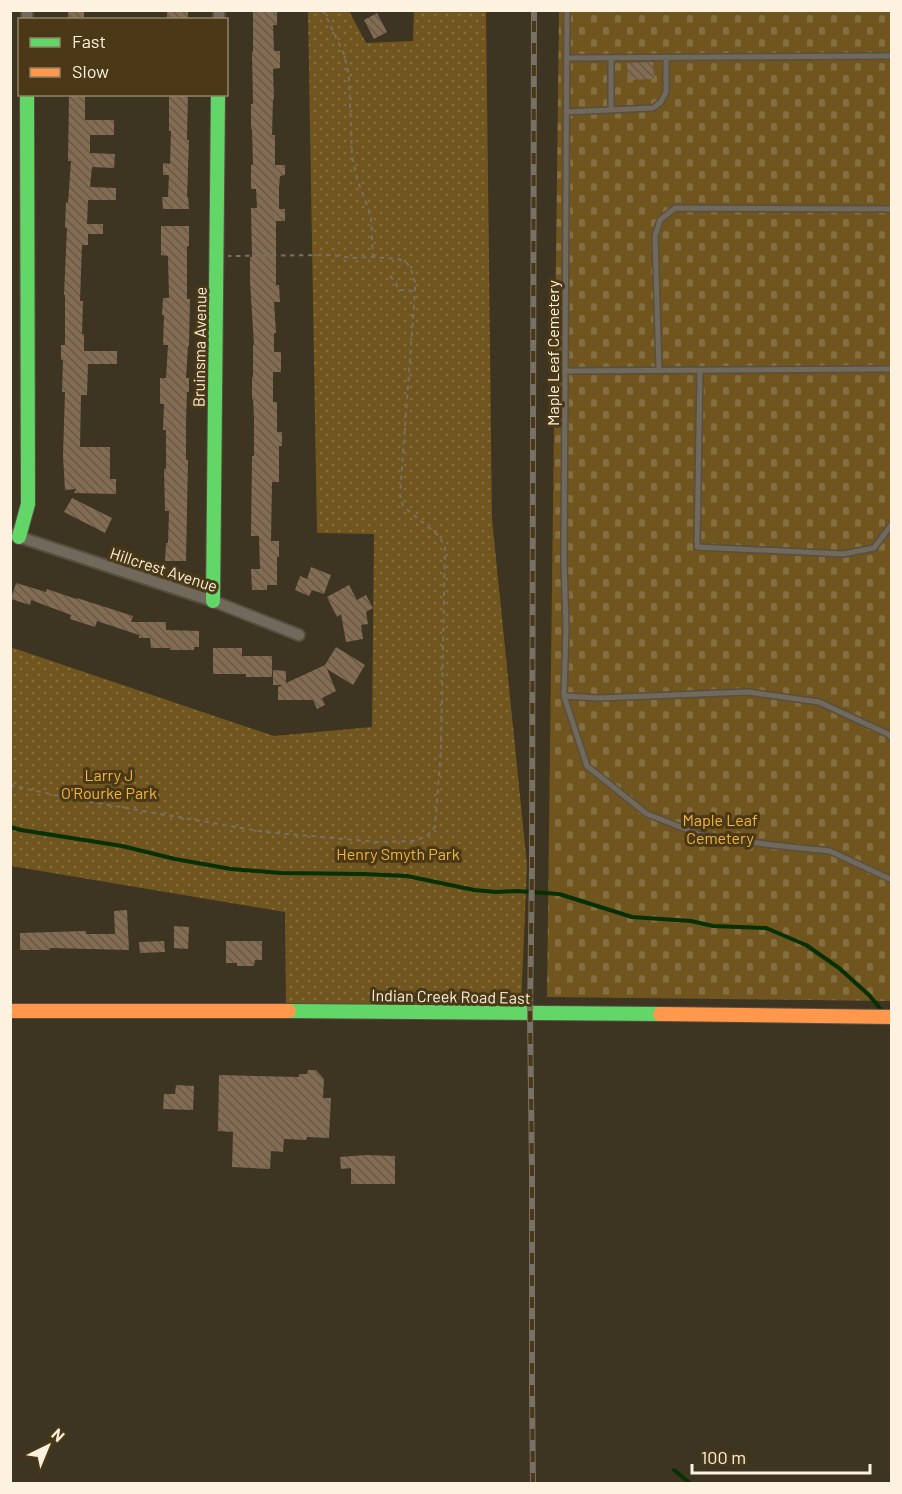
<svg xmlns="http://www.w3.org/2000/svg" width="902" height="1494" font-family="Barlow,sans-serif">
	<defs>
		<pattern id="cemetery-stones" width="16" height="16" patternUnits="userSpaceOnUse" patternTransform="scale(1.5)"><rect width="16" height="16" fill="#70551f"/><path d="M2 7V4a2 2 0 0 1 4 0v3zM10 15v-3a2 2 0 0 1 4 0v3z" fill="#856e3f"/></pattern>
		<pattern id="park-dots" width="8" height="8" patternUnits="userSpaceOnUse" patternTransform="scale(1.5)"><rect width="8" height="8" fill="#70551f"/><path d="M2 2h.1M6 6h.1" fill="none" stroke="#856e3f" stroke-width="1.8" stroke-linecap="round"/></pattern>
		<pattern id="building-back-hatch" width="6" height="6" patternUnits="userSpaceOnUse" patternTransform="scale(1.5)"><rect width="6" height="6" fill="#836c52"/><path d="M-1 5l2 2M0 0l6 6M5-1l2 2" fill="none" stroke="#65594a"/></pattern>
	</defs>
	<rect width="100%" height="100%" fill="#3e3422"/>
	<!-- cemetery -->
	<path fill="url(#cemetery-stones)" d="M559,11H891V1001L547,997Z"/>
	<!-- park -->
	<path fill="url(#park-dots)" d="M308,11H349L366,43L413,41L414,11H486L492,519L527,865L521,1006H286L285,912L11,866L10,647L274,736L372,727L374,534L317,533Z"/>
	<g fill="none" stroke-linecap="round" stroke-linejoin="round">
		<!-- stream -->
		<path stroke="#083103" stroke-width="4" d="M10,827L21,830L122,846L175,859L231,869L281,873L364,874L407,876L474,890L496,892L516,891L559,894L632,917L691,921L713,926L766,928L806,945L839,968L869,995L884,1013
			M674,1470L691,1484"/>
	</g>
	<!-- building -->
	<path fill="url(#building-back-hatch)" d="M68,10H84V20H68Z
		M167,10H188V20H167Z
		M253,10H277V25H273L274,51H280V68L273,69L274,99H273L272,135H275V165H285V175L280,176L279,188V209H285V221H276V285H279L280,302H274L276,333H274V352H281V372H273V402H277V432H282V446H279V482H272L271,541H279V557H277V585H267V590H252L251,569H260L259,536H251L252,456H254V418L253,399H252V377H253V345H254L250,281V257H252L251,208H257L256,189H251V165H253L252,129H251V104H253L252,52H253Z
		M377,13L387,32L374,39L364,20Z
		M653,62L654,79L628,80L627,63Z
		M69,94H85V120H114V135H90V153L115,154L114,168L92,167L90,187L116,188V200H88L87,224H103V234H88V245H82L80,301H83L82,334H84V351H117V364H88L87,395H81L80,447H110V479H116V494L74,493L76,489L65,490L63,456L65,392H62L63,360H61V345H65V295H64L67,228H65L66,202L68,203L71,161H68Z
		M169,94H188L187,140H189L187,197H188L189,209H163L162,197H168L169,175H163V163L170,164L171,131H169Z
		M161,226H189V246H187V299H190L189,346H188L186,378H189V392H187L186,422V460H188L186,561H165L166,543H168L169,511H165L164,469H166V430H163L164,404H160V378H166L168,345H163L164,315H162L163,298H169L168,256L161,255Z
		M72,498L112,518L105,533L64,512Z
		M311,567L331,575L324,594L312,590L309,596L295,590L300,576L307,579Z
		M16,583L46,592L47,589L76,599L77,598L133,616L131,622H166V630L199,631V647H194V650H170V648H151L150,638H139V635L97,621L95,627L70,619L71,615L31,600L30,605L11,599Z
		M349,585L357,600L366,595L373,608L366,612L368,624L361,625L363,639L346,642L341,614L337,617L327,597Z
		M336,647L365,665L353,685L327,669L336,691L322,698L325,705L317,709L313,700H278V687L283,685H273V670L286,671V683L325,665Z
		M213,648H242V656H272V677H246V674H213Z
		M127,910L129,950L50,948V950H20V933L86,931V934H115L114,911Z
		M174,926L189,927L188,949L174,948Z
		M164,941L165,952L140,953L139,942Z
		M226,941H262V960H255L254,966H237V963H226Z
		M308,1070H316L324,1079L323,1098H331L329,1138L307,1137L306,1140L284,1139L283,1152L271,1151L270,1169L232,1167L233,1132L218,1131L219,1075L299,1077V1074H307Z
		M176,1085L194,1086L193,1110L163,1109L164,1094H175Z
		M366,1155L395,1156V1184H351V1168L341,1169L340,1157Z"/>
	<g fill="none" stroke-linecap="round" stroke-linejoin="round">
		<defs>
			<path id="lane" d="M567,10L564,561L566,628L564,696L587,766L647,814L701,835L772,845L830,851L892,880
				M567,58L892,56
				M611,110V58
				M566,112L653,108L661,102L666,92V57
				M700,370L697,547L843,554L874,548L892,524
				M565,371L892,369
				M659,371L655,236L660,220L675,208L892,209
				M564,696L599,698L748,692L819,702L888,734L892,738"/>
			<path id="street" d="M27,10V20
				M219,20V10
				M10,534L213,601L299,635"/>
			<path id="fast" d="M19,537L28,504L27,94
				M213,601L218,94
				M289,1011L660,1014"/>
			<path id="slow" d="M10,1011H289
				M660,1014L892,1017"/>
		</defs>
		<!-- lane casing -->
		<use href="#lane" stroke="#574f40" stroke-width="8"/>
		<!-- street casing -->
		<use href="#street" stroke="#574f40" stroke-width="14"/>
		<!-- fast casing -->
		<use href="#fast" stroke="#574f40" stroke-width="16"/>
		<!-- slow casing -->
		<use href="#slow" stroke="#574f40" stroke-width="16"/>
		<!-- path -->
		<path stroke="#787064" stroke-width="2" stroke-dasharray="4.5 4.5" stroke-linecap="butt" d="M323,10L344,54L349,77L352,155L357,179L371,216L373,257
			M390,276L396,283L398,290L415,291
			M10,785L68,798L265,832L378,842L414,841L427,836L435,827L441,750L445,547L439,536L403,506L400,495L415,291V282L411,269L406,262L398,259L373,257L355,258L330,255L228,256"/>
		<!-- lane -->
		<use href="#lane" stroke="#70695c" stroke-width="5"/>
		<!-- street -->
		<use href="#street" stroke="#70695c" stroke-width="10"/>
		<!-- fast -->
		<use href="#fast" stroke="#63d668" stroke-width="14"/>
		<!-- slow -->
		<use href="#slow" stroke="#ff974d" stroke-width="14"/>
		<defs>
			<path id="rail" d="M533,1484L532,1389V1173L530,1013L532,867L534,10"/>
		</defs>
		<!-- rail casing -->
		<use href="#rail" stroke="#797165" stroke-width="6"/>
		<!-- rail -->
		<use href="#rail" stroke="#4a3816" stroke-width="4" stroke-dasharray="11" stroke-linecap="butt"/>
	</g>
	<g text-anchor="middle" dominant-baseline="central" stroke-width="6" stroke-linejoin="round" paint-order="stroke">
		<!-- street labels -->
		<g font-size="16" fill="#fdf2df" stroke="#4a3816">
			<text transform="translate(199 347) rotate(-89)">Bruinsma Avenue</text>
			<text transform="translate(552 353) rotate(-90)">Maple Leaf Cemetery</text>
			<text transform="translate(164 569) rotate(18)">Hillcrest Avenue</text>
			<text transform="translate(451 996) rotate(1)">Indian Creek Road East</text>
		</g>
		<!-- park labels -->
		<g font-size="16" fill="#f1b63e" stroke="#4a3816">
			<text x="109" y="774">Larry J<tspan x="109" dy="18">O'Rourke Park</tspan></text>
			<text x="720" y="819">Maple Leaf<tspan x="720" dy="18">Cemetery</tspan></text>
			<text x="398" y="853">Henry Smyth Park</text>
		</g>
	</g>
	<!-- border -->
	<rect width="902" height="1494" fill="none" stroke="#fdf2df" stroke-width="24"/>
	<!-- legend -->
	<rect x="18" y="18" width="210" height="78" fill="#4a3816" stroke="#928266" stroke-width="1.5"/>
	<rect x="30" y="38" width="30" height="9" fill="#63d668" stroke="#928266" stroke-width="1.5"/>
	<text x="72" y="48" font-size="18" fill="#fdf2df">Fast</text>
	<rect x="30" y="68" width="30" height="9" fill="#ff974d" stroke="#928266" stroke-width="1.5"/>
	<text x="72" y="78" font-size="18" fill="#fdf2df">Slow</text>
	<!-- north arrow -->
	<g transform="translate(48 1446) rotate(43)" stroke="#4a3816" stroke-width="4.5" paint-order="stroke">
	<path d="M0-4.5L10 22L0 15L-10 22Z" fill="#fdf2df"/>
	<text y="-9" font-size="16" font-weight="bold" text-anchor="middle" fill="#fdf2df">N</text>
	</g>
	<!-- scale -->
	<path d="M692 1464v9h178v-9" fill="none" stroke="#fdf2df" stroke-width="3"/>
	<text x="701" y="1464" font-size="18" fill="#fdf2df" stroke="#4a3816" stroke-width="4.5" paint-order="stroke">100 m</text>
</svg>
